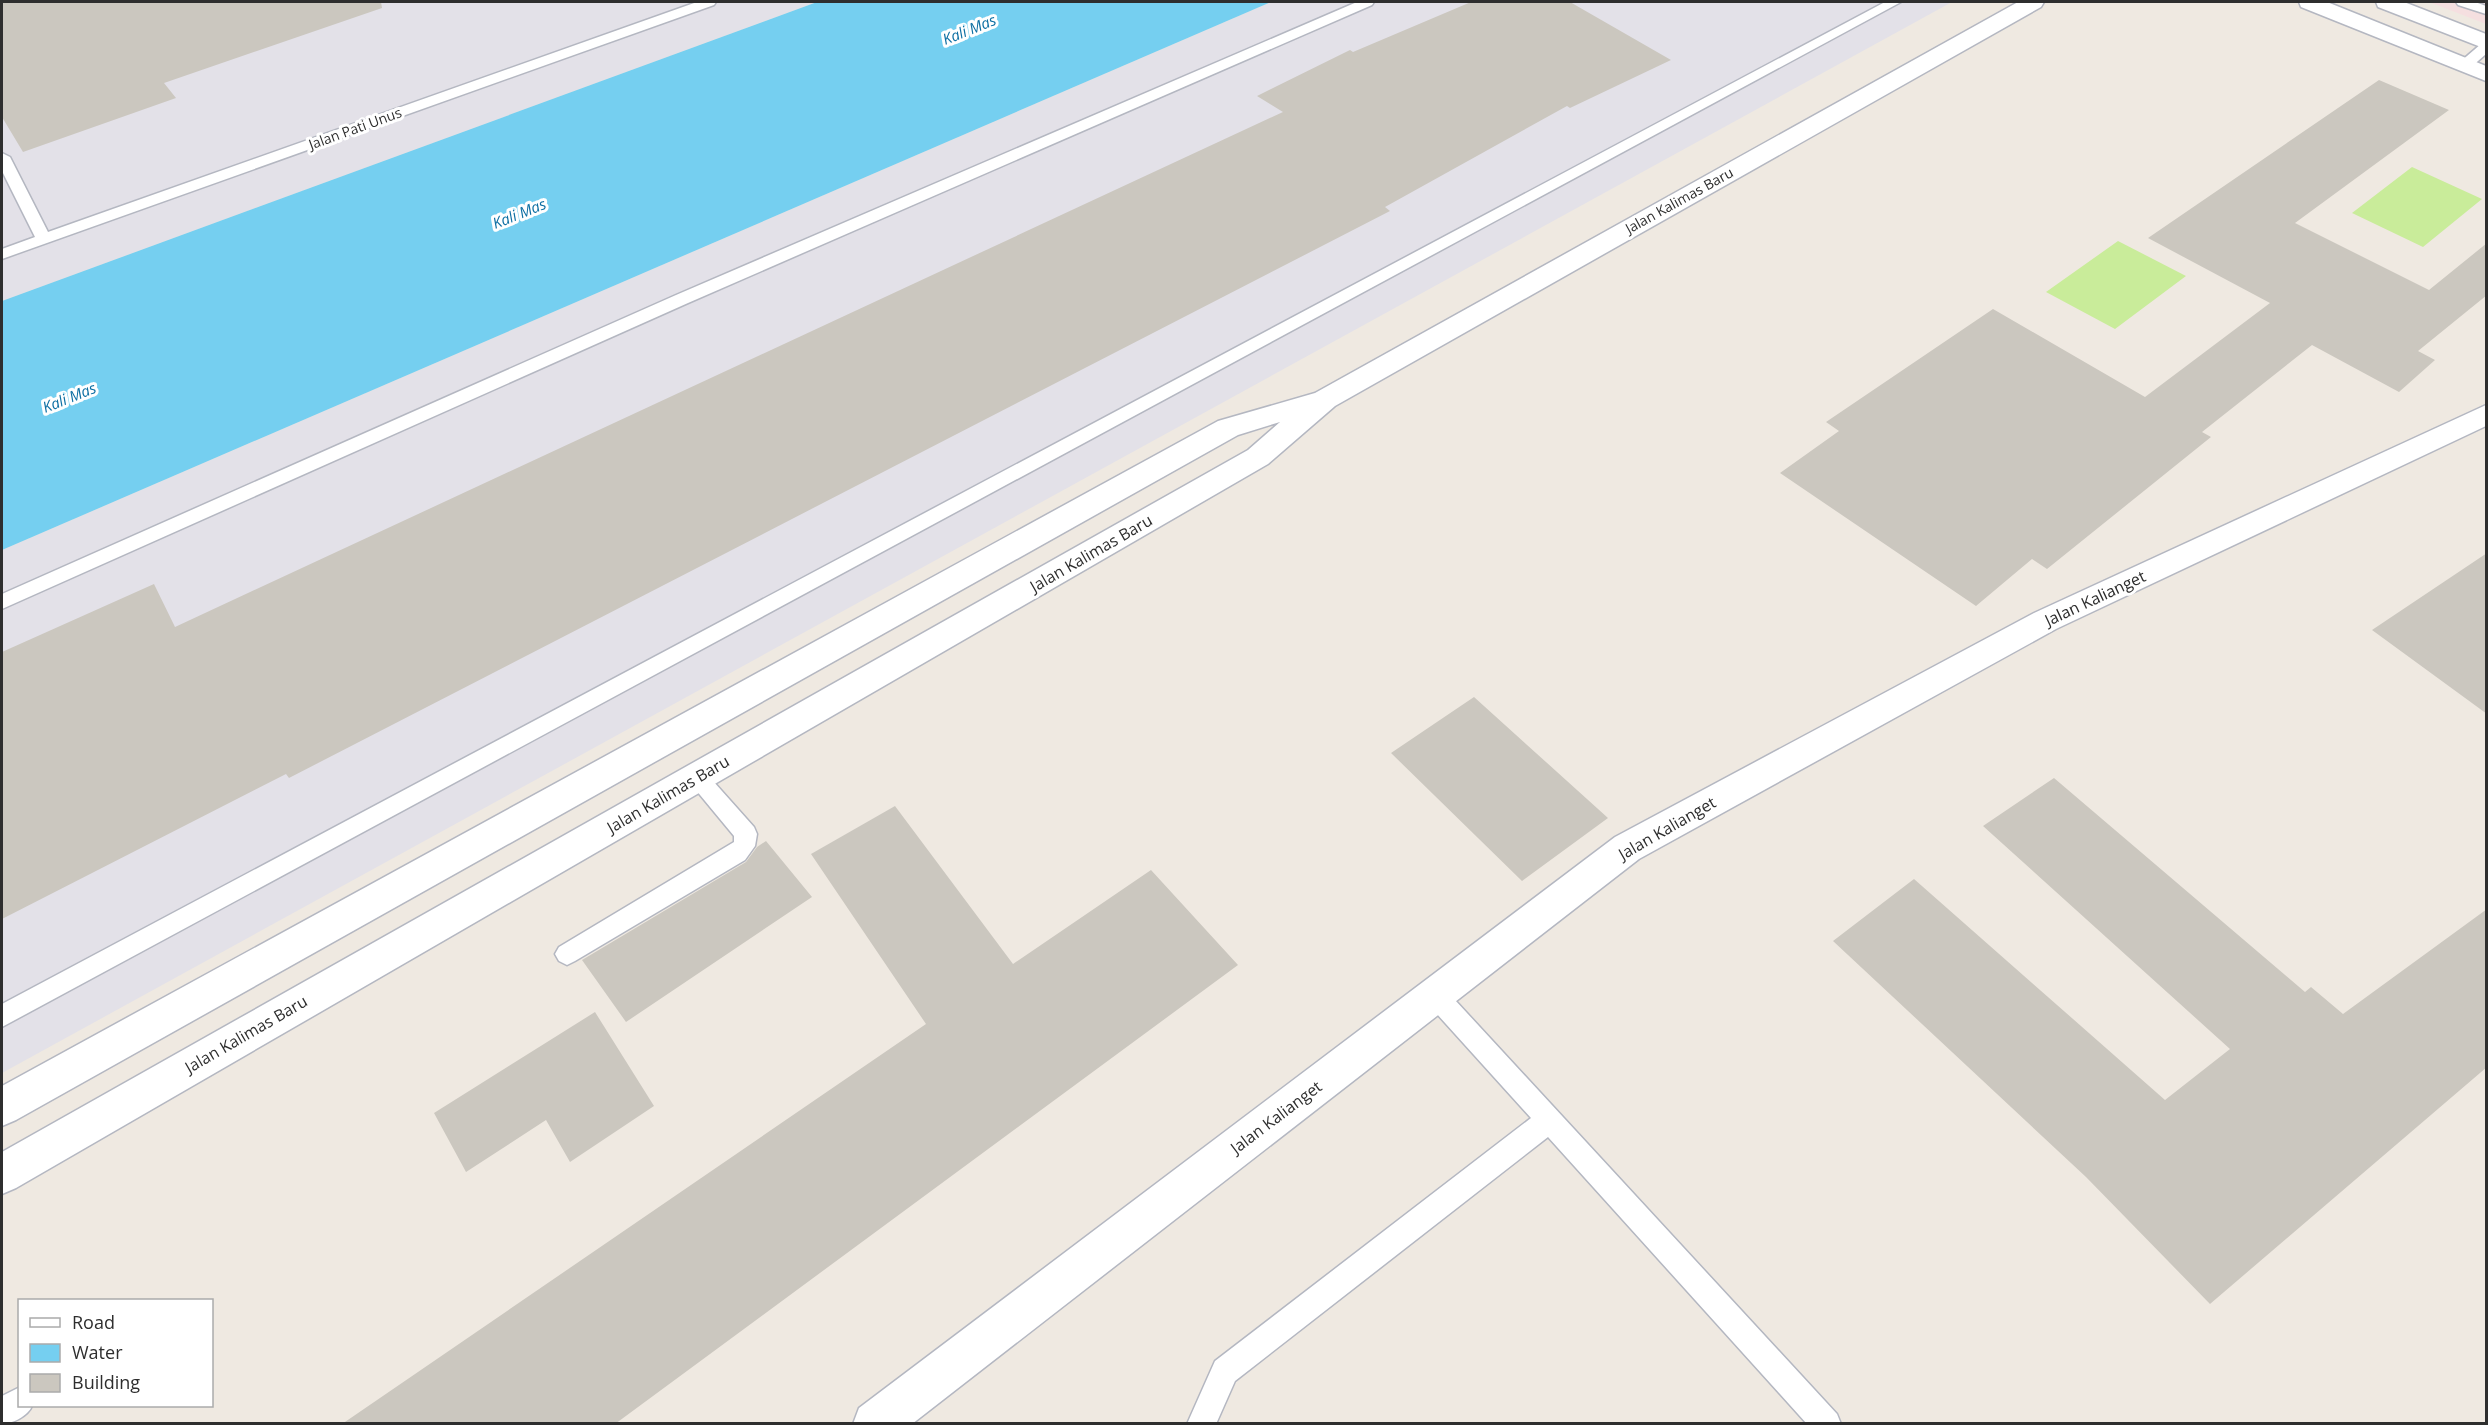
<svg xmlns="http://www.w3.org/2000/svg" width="2488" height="1425" font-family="'Open Sans',sans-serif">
	<rect width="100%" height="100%" fill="#efe9e1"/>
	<!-- industrial -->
	<path fill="#e3e1e8" d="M2,2H817L2,301Z
		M1271,2H1952L2,1073V550Z"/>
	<!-- medical -->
	<path fill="#f5dfe0" d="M2429,2H2486V24Z"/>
	<!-- pitch -->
	<path fill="#c9ec9a" d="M2412,167L2482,199L2423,247L2352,213Z
		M2118,241L2186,276L2115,329L2046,292Z"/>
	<!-- water -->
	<path fill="#75cff0" d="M817,2H1271L2,550V301Z"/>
	<!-- building -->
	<path fill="#cbc7bf" d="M2,2H381L382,8L164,83L176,98L23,152L2,117Z
		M1471,2H1570L1671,60L1570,108L1567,106L1385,207L1390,211L289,778L286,774L2,919V652L154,584L175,627L1283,112L1257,96L1350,50L1353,52Z
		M2379,80L2449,110L2295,223L2429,290L2487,243V295L2418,351L2435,360L2399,392L2312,345L2202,432L2211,437L2047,569L2032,559L1976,606L1780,473L1839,431L1826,422L1993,309L2145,397L2270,303L2148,238Z
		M2487,553V714L2372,630Z
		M1474,697L1608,818L1522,881L1391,753Z
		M2054,778L2305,992L2311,987L2343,1014L2487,909V1067L2210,1304L2086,1177L1833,941L1914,879L2165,1100L2230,1049L1983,826Z
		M895,806L1013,964L1151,870L1238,965L615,1424H342L926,1024L811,854Z
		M766,841L812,897L626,1022L582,960L746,862L757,847Z
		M595,1012L654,1106L570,1162L546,1120L466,1172L434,1113Z"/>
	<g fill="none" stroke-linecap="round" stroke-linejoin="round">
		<defs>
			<path id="service" d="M697,2H716L714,5L2,259V249L35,237L2,171V153L10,157L48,232Z
				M1357,2H1374L1372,5L688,303L2,609V594L676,295Z
				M1885,2H1901L2,1027V1004Z
				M2456,2H2475L2486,6V14L2458,5Z
				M2486,43V54L2470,68H2460L2458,65L2460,62L2481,44Z
				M697,769L705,772L754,827L757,834L755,846L745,860L575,961L567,965L559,961L555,954L559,947L734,842V836L686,778L689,772Z
				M1435,984L1443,987L1837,1414L1841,1424H1807L1548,1137L1235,1381L1216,1424H1187L1215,1361L1531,1118L1427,1003L1423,995L1427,987Z
				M20,1387V1406H32C28,1416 12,1424 2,1424V1396Z"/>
			<path id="minor" d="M2486,405V426L2056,629L1639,859L912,1424H853L859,1408L1615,837L2034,613Z"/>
			<path id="tertiary" d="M2018,2H2044L2041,7L1335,406L1268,464L16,1188L2,1194V1152L1248,450L1280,422L1238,435L16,1120L2,1126V1086L1218,421L1315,393Z
				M2299,2H2327L2486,66V81L2301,7Z
				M2376,2H2404L2486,34V49L2378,7Z"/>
		</defs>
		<!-- service casing -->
		<use href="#service" stroke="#b4b7c1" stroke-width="3"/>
		<!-- minor casing -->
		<use href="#minor" stroke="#b4b7c1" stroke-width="3"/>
		<!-- tertiary casing -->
		<use href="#tertiary" stroke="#b4b7c1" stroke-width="3"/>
		<!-- service -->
		<use href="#service" fill="#fff" fill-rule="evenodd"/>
		<!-- minor -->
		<use href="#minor" fill="#fff" fill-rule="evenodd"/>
		<!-- tertiary -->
		<use href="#tertiary" fill="#fff" fill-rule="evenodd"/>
	</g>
	<g text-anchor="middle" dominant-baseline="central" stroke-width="6" stroke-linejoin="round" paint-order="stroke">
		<!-- far-street labels -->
		<g font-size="14" fill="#2e2e2e" stroke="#fff">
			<text transform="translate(355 128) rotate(-20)">Jalan Pati Unus</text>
			<text transform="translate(1679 200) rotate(-29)">Jalan Kalimas Baru</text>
		</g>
		<!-- far-water labels -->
		<g font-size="15" font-style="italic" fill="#0d6fa3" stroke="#fff">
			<text transform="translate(969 29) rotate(-22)">Kali Mas</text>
			<text transform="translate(519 213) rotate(-22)">Kali Mas</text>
			<text transform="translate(69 397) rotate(-22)">Kali Mas</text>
		</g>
		<!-- street labels -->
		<g font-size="16" fill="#2e2e2e" stroke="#fff">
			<text transform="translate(1091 553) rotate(-30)">Jalan Kalimas Baru</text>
			<text transform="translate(2095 598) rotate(-25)">Jalan Kalianget</text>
			<text transform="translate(668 794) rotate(-30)">Jalan Kalimas Baru</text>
			<text transform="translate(1667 828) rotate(-30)">Jalan Kalianget</text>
			<text transform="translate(246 1034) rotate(-30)">Jalan Kalimas Baru</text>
			<text transform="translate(1276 1117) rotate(-37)">Jalan Kalianget</text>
		</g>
	</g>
	<!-- border -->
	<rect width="2488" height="1425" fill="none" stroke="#2e2e2e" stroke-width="6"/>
	<!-- legend -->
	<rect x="18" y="1299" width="195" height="108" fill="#ffffff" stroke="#ababab" stroke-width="1.5"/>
	<rect x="30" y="1318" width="30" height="9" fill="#ffffff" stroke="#ababab" stroke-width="1.5"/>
	<text x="72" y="1329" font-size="18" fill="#2e2e2e">Road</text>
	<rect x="30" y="1344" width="30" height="18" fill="#75cff0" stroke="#ababab" stroke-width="1.5"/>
	<text x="72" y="1359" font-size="18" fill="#2e2e2e">Water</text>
	<rect x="30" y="1374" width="30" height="18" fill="#cbc7bf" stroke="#ababab" stroke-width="1.5"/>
	<text x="72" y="1389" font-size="18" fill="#2e2e2e">Building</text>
</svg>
